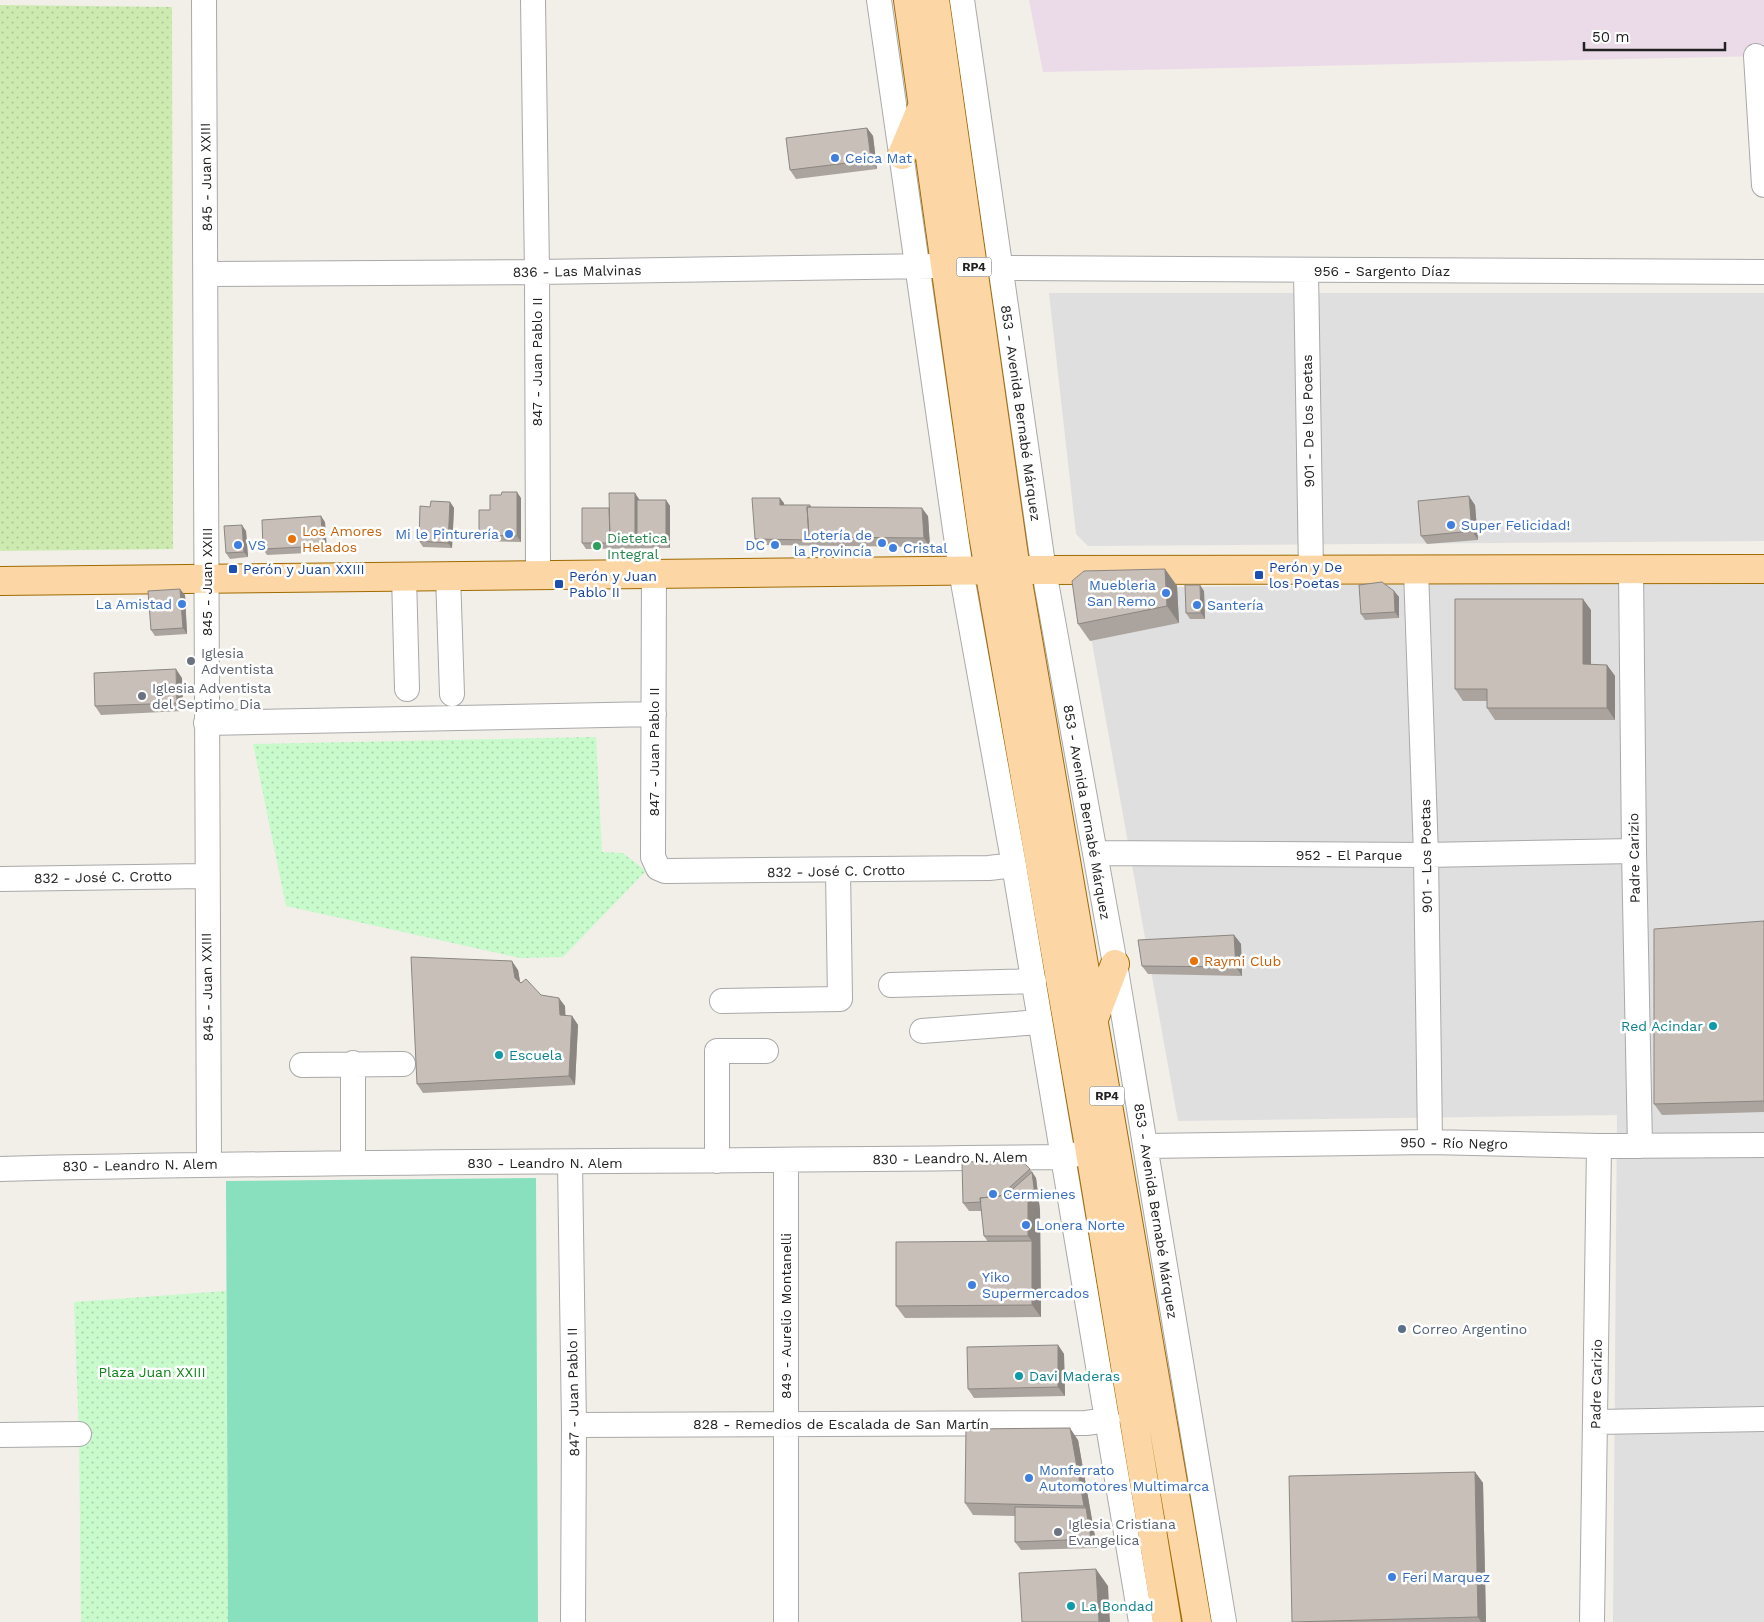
<svg xmlns="http://www.w3.org/2000/svg" width="1764" height="1622" font-family="'Work Sans',sans-serif">
	<defs>
		<pattern id="grass-dots" width="8" height="8" patternUnits="userSpaceOnUse" patternTransform="scale(1.25)"><rect width="8" height="8" fill="#cdebb0"/><path d="M2 2h.1M6 6h.1" fill="none" stroke="#b0c997" stroke-width="1.8" stroke-linecap="round"/></pattern>
		<pattern id="park-dots" width="8" height="8" patternUnits="userSpaceOnUse" patternTransform="scale(1.25)"><rect width="8" height="8" fill="#c8facc"/><path d="M2 2h.1M6 6h.1" fill="none" stroke="#acd6af" stroke-width="1.8" stroke-linecap="round"/></pattern>
	</defs>
	<rect width="100%" height="100%" fill="#f2efe9"/>
	<!-- residential -->
	<path fill="#e0dfdf" d="M1049,293H1764V541L1088,546L1076,534Z
		M1764,580V1622H1613L1617,1115L1178,1121L1084,598L1095,588Z"/>
	<!-- industrial -->
	<path fill="#ebdbe8" d="M1029,0H1764V56L1043,72Z"/>
	<!-- grass -->
	<path fill="url(#grass-dots)" d="M0,5L172,7L173,549L0,551Z"/>
	<!-- park -->
	<path fill="url(#park-dots)" d="M596,737L602,852L623,853L646,871L563,957L520,958L286,906L253,744Z
		M226,1291L228,1622H81L79,1434L74,1302Z"/>
	<!-- pitch -->
	<path fill="#88e0be" d="M536,1178L538,1622H228L226,1181Z"/>
	<g fill="none" stroke-linecap="round" stroke-linejoin="round">
		<defs>
			<path id="minor" d="M204,0C209,388 204,776 209,1164
				M533,0L537,272L538,574
				M879,0L961,571L1014,865L1141,1622
				M962,0L1044,571L1115,964L1224,1622
				M1756,56L1764,185
				M1000,268L1764,272
				M1306,271L1311,571
				M207,274L537,272L933,266
				M1416,570L1426,855L1430,1142
				M1631,571L1634,851L1640,1146
				M654,573L653,857L658,868L665,871L989,868L1014,865
				M448,575L452,694
				M404,576L407,689
				M206,723L654,714
				M1095,853L1426,855L1634,851
				M0,879L205,876
				M891,985L1034,981
				M722,1001L840,999L838,871
				M922,1031L1040,1022
				M302,1065L403,1064
				M1145,1146L1430,1142L1599,1146L1764,1145
				M717,1161V1051H766
				M353,1163V1063
				M570,1163L574,1425L573,1622
				M0,1169C354,1160 708,1162 1062,1157L1078,1154
				M1596,1422L1764,1419
				M574,1425L1086,1423L1108,1420
				M0,1435L79,1434
				M786,1622V1161
				M1592,1622L1599,1146"/>
			<path id="major" d="M908,0L982,529L1090,1152L1167,1622
				M935,0L1016,570L1197,1622
				M902,155L922,107
				M0,581L1016,570L1764,569
				M1094,1019L1115,964"/>
		</defs>
		<!-- minor casing -->
		<use href="#minor" stroke="#a9a9a9" stroke-width="26"/>
		<!-- major casing -->
		<use href="#major" stroke="#a06b00" stroke-width="30"/>
		<!-- minor -->
		<use href="#minor" stroke="#fff" stroke-width="24"/>
		<!-- major -->
		<use href="#major" stroke="#fcd6a4" stroke-width="28"/>
	</g>
	<!-- wall -->
	<path fill="#aba49e" d="M867,128L873,136L877,169L796,179L790,170Z
		M521,498V542L483,541L479,535L490,510Z
		M640,500H666L670,506V548L586,549L582,543L609,508Z
		M450,502L454,508L452,548L423,547L419,541L430,507Z
		M784,503V505H810L811,507L928,516L930,547L759,545L755,539Z
		M1475,505L1478,540L1427,544L1421,536Z
		M325,522L327,552L267,555L263,549Z
		M246,531L248,557L230,559L226,553Z
		M1165,569L1177,586L1179,623L1090,641L1078,624Z
		M1204,591L1205,619H1190L1186,613Z
		M1394,591L1399,597V618L1365,620L1361,614Z
		M185,595L187,634L155,636L151,630Z
		M1591,610V665H1607L1615,676V720H1495L1487,708V701H1463L1455,689Z
		M182,678L183,711L101,715L95,706Z
		M1764,921V1112L1662,1115L1654,1104Z
		M1234,935L1241,944L1242,976L1148,974L1142,966Z
		M518,970L520,982L541,995L565,1006V1016H572L578,1025L575,1085L423,1093L417,1084Z
		M1030,1169L1036,1178L1040,1210L1041,1317L905,1318L896,1306L988,1242L984,1236L982,1211H969L963,1203Z
		M1058,1345L1064,1354L1065,1396L974,1398L968,1389Z
		M1078,1440L1097,1548L1021,1550L1015,1542V1516L973,1515L965,1503Z
		M1475,1472L1483,1483L1486,1622H1292Z"/>
	<!-- shaded-wall -->
	<path fill="#8b8681" d="M867,128L873,136L877,169L871,160Z
		M517,492L521,498V542L517,536Z
		M635,493L641,502L637,542L635,539Z
		M1469,496L1475,505L1478,540L1472,531Z
		M780,498L784,503L785,510L780,505Z
		M666,500L670,506V548L666,542Z
		M450,502L454,508L452,548L448,543Z
		M922,508L928,516L930,547L924,538Z
		M321,516L325,522L327,552L323,546Z
		M242,525L246,531L248,557L244,552Z
		M1165,569L1177,586L1179,623L1167,606Z
		M1200,585L1204,591L1205,619L1201,613Z
		M180,589L185,595L187,634L183,628Z
		M1394,591L1399,597V618L1395,612Z
		M1583,599L1591,610V676L1583,664Z
		M1607,665L1615,676V720L1607,708Z
		M176,669L182,678L183,711L177,703Z
		M1234,935L1241,944L1242,976L1236,967Z
		M512,961L518,970L521,987L515,978Z
		M559,998L565,1006L566,1024L560,1015Z
		M572,1016L578,1025L575,1085L569,1076Z
		M1032,1172L1036,1178L1040,1210L1041,1317L1032,1305V1241L1028,1236V1193Z
		M1058,1345L1064,1354L1065,1396L1058,1387Z
		M1070,1428L1078,1440L1097,1548L1091,1539L1086,1508L1084,1506Z
		M1475,1472L1483,1483L1486,1622H1481L1478,1617Z
		M1096,1569L1108,1586L1110,1622H1099Z"/>
	<!-- building -->
	<path fill="#c7bfb8" stroke="#8b8681" d="M867,128L871,160L790,170L786,138Z
		M502,492H517V536L479,535V510H490V495H501Z
		M609,493H635V539L610,540Z
		M1469,496L1472,531L1421,536L1418,501Z
		M752,498H780V505H810V507H807L809,537L811,540L755,539Z
		M637,500H666V542H637Z
		M431,501L450,502L448,543L419,541L420,506L430,507Z
		M807,507L922,508L924,538L809,537Z
		M582,508H609L610,540L612,543H582Z
		M321,516L323,546L263,549L262,520Z
		M242,525L244,552L226,553L224,526Z
		M1165,569L1167,606L1078,624L1072,581L1084,571Z
		M1382,582L1394,591L1395,612L1361,614L1359,585Z
		M1185,585H1200L1201,613H1186Z
		M180,589L183,628L151,630L148,591Z
		M1455,599H1583V664L1607,665V708H1487V689H1455Z
		M176,669L177,703L95,706L94,673Z
		M1764,921V1101L1654,1104V929Z
		M1234,935L1236,967L1142,966L1138,940Z
		M411,957L512,961L515,978L521,983L526,979L541,995L559,998L560,1015L572,1016L569,1076L417,1084Z
		M1022,1161L1030,1169L1000,1196L980,1198L981,1202L963,1203L962,1162Z
		M1032,1172L1036,1204L1028,1193L1006,1195Z
		M1028,1193V1236H984L980,1198Z
		M1032,1241V1305L896,1306V1242Z
		M1058,1345V1387L968,1389L967,1347Z
		M1070,1428L1084,1506L965,1503L966,1429Z
		M1475,1472L1478,1617L1292,1622L1289,1476Z
		M1015,1507L1086,1508L1091,1539L1015,1542Z
		M1096,1569L1099,1622H1022L1019,1573Z"/>
	<!-- markers -->
	<g fill="#3f7fe0" stroke="#fff" stroke-width="2">
		<circle cx="835" cy="158" r="5"/>
		<circle cx="1451" cy="525" r="5"/>
		<circle cx="509" cy="534" r="5"/>
		<circle cx="882" cy="543" r="5"/>
		<circle cx="238" cy="545" r="5"/>
		<circle cx="775" cy="545" r="5"/>
		<circle cx="893" cy="548" r="5"/>
		<circle cx="1166" cy="593" r="5"/>
		<circle cx="182" cy="604" r="5"/>
		<circle cx="1197" cy="605" r="5"/>
		<circle cx="993" cy="1194" r="5"/>
		<circle cx="1026" cy="1225" r="5"/>
		<circle cx="972" cy="1285" r="5"/>
		<circle cx="1029" cy="1478" r="5"/>
		<circle cx="1392" cy="1577" r="5"/>
	</g>
	<g fill="#e8710a" stroke="#fff" stroke-width="2">
		<circle cx="292" cy="539" r="5"/>
		<circle cx="1194" cy="961" r="5"/>
	</g>
	<circle fill="#2e9e5b" stroke="#fff" stroke-width="2" cx="597" cy="546" r="5"/>
	<g fill="#1a4fb4" stroke="#fff" stroke-width="2">
		<rect x="228" y="564" width="10" height="10" rx="2.5"/>
		<rect x="1254" y="570" width="10" height="10" rx="2.5"/>
		<rect x="554" y="579" width="10" height="10" rx="2.5"/>
	</g>
	<g fill="#6b7280" stroke="#fff" stroke-width="2">
		<circle cx="191" cy="661" r="5"/>
		<circle cx="142" cy="696" r="5"/>
		<circle cx="1058" cy="1532" r="5"/>
	</g>
	<g fill="#0f9aa8" stroke="#fff" stroke-width="2">
		<circle cx="1713" cy="1026" r="5"/>
		<circle cx="499" cy="1055" r="5"/>
		<circle cx="1019" cy="1376" r="5"/>
		<circle cx="1071" cy="1606" r="5"/>
	</g>
	<circle fill="#5c6f8a" stroke="#fff" stroke-width="2" cx="1402" cy="1329" r="5"/>
	<g text-anchor="middle" dominant-baseline="central" stroke-width="5" stroke-linejoin="round" paint-order="stroke">
		<!-- shield labels -->
		<g fill="#fff" stroke="#646464" stroke-width="1">
			<rect x="956.5" y="257.5" width="35" height="19" rx="4"/>
			<rect x="1089.5" y="1086.5" width="35" height="19" rx="4"/>
		</g>
		<g font-size="12" font-weight="bold" fill="#222">
			<text x="974" y="267">RP4</text>
			<text x="1107" y="1096">RP4</text>
		</g>
		<!-- shop labels -->
		<g font-size="14" fill="#366cbe" stroke="#fff" text-anchor="start">
			<text x="845" y="158">Ceica Mat</text>
			<text x="1461" y="525">Super Felicidad!</text>
			<text x="499" y="534" text-anchor="end">Mi le Pinturería</text>
			<text x="872" y="535" text-anchor="end">Lotería de<tspan x="872" dy="16">la Provincía</tspan></text>
			<text x="248" y="545">VS</text>
			<text x="765" y="545" text-anchor="end">DC</text>
			<text x="903" y="548">Cristal</text>
			<text x="1156" y="585" text-anchor="end">Muebleria<tspan x="1156" dy="16">San Remo</tspan></text>
			<text x="172" y="604" text-anchor="end">La Amistad</text>
			<text x="1207" y="605">Santería</text>
			<text x="1003" y="1194">Cermienes</text>
			<text x="1036" y="1225">Lonera Norte</text>
			<text x="982" y="1277">Yiko<tspan x="982" dy="16">Supermercados</tspan></text>
			<text x="1039" y="1470">Monferrato<tspan x="1039" dy="16">Automotores Multimarca</tspan></text>
			<text x="1402" y="1577">Feri Marquez</text>
		</g>
		<!-- street labels -->
		<g font-size="14" fill="#222" stroke="#fff">
			<text transform="translate(206 177) rotate(-91)">845 - Juan XXIII</text>
			<text transform="translate(577 271) rotate(-1)">836 - Las Malvinas</text>
			<text x="1382" y="271">956 - Sargento Díaz</text>
			<text transform="translate(537 362) rotate(-90)">847 - Juan Pablo II</text>
			<text transform="translate(1021 413) rotate(82)">853 - Avenida Bernabé Márquez</text>
			<text transform="translate(1308 421) rotate(-91)">901 - De los Poetas</text>
			<text transform="translate(207 582) rotate(-90)">845 - Juan XXIII</text>
			<text transform="translate(654 752) rotate(-90)">847 - Juan Pablo II</text>
			<text transform="translate(1087 812) rotate(80)">853 - Avenida Bernabé Márquez</text>
			<text x="1349" y="855">952 - El Parque</text>
			<text transform="translate(1426 856) rotate(-91)">901 - Los Poetas</text>
			<text transform="translate(1634 858) rotate(-91)">Padre Carizio</text>
			<text transform="translate(836 871) rotate(-1)">832 - José C. Crotto</text>
			<text transform="translate(103 877) rotate(-1)">832 - José C. Crotto</text>
			<text transform="translate(207 987) rotate(-91)">845 - Juan XXIII</text>
			<text transform="translate(1454 1143) rotate(1)">950 - Río Negro</text>
			<text transform="translate(950 1158) rotate(-1)">830 - Leandro N. Alem</text>
			<text x="545" y="1163">830 - Leandro N. Alem</text>
			<text transform="translate(140 1165) rotate(-1)">830 - Leandro N. Alem</text>
			<text transform="translate(1156 1211) rotate(81)">853 - Avenida Bernabé Márquez</text>
			<text transform="translate(786 1316) rotate(-90)">849 - Aurelio Montanelli</text>
			<text transform="translate(1596 1384) rotate(-89)">Padre Carizio</text>
			<text transform="translate(573 1392) rotate(-91)">847 - Juan Pablo II</text>
			<text x="841" y="1424">828 - Remedios de Escalada de San Martín</text>
		</g>
		<!-- food labels -->
		<g font-size="14" fill="#c56008" stroke="#fff" text-anchor="start">
			<text x="302" y="531">Los Amores<tspan x="302" dy="16">Helados</tspan></text>
			<text x="1204" y="961">Raymi Club</text>
		</g>
		<!-- leisure labels -->
		<g font-size="14" fill="#27864d" stroke="#fff" text-anchor="start">
			<text x="607" y="538">Dietetica<tspan x="607" dy="16">Integral</tspan></text>
		</g>
		<!-- transit labels -->
		<g font-size="14" fill="#164399" stroke="#fff" text-anchor="start">
			<text x="1269" y="567">Perón y De<tspan x="1269" dy="16">los Poetas</tspan></text>
			<text x="243" y="569">Perón y Juan XXIII</text>
			<text x="569" y="576">Perón y Juan<tspan x="569" dy="16">Pablo II</tspan></text>
		</g>
		<!-- worship labels -->
		<g font-size="14" fill="#5b616d" stroke="#fff" text-anchor="start">
			<text x="201" y="653">Iglesia<tspan x="201" dy="16">Adventista</tspan></text>
			<text x="152" y="688">Iglesia Adventista<tspan x="152" dy="16">del Septimo Dia</tspan></text>
			<text x="1068" y="1524">Iglesia Cristiana<tspan x="1068" dy="16">Evangelica</tspan></text>
		</g>
		<!-- culture labels -->
		<g font-size="14" fill="#0d838f" stroke="#fff" text-anchor="start">
			<text x="1703" y="1026" text-anchor="end">Red Acindar</text>
			<text x="509" y="1055">Escuela</text>
			<text x="1029" y="1376">Davi Maderas</text>
			<text x="1081" y="1606">La Bondad</text>
		</g>
		<!-- service labels -->
		<g font-size="14" fill="#4e5e75" stroke="#fff" text-anchor="start">
			<text x="1412" y="1329">Correo Argentino</text>
		</g>
		<!-- park labels -->
		<g font-size="14" fill="#0c8416" stroke="#fff">
			<text x="152" y="1372">Plaza Juan XXIII</text>
		</g>
	</g>
	<!-- scale -->
	<path d="M1584 42v8h141v-8" fill="none" stroke="#222222" stroke-width="2.5"/>
	<text x="1592" y="42" font-size="15" fill="#222222" stroke="#ffffff" stroke-width="4" paint-order="stroke">50 m</text>
</svg>
